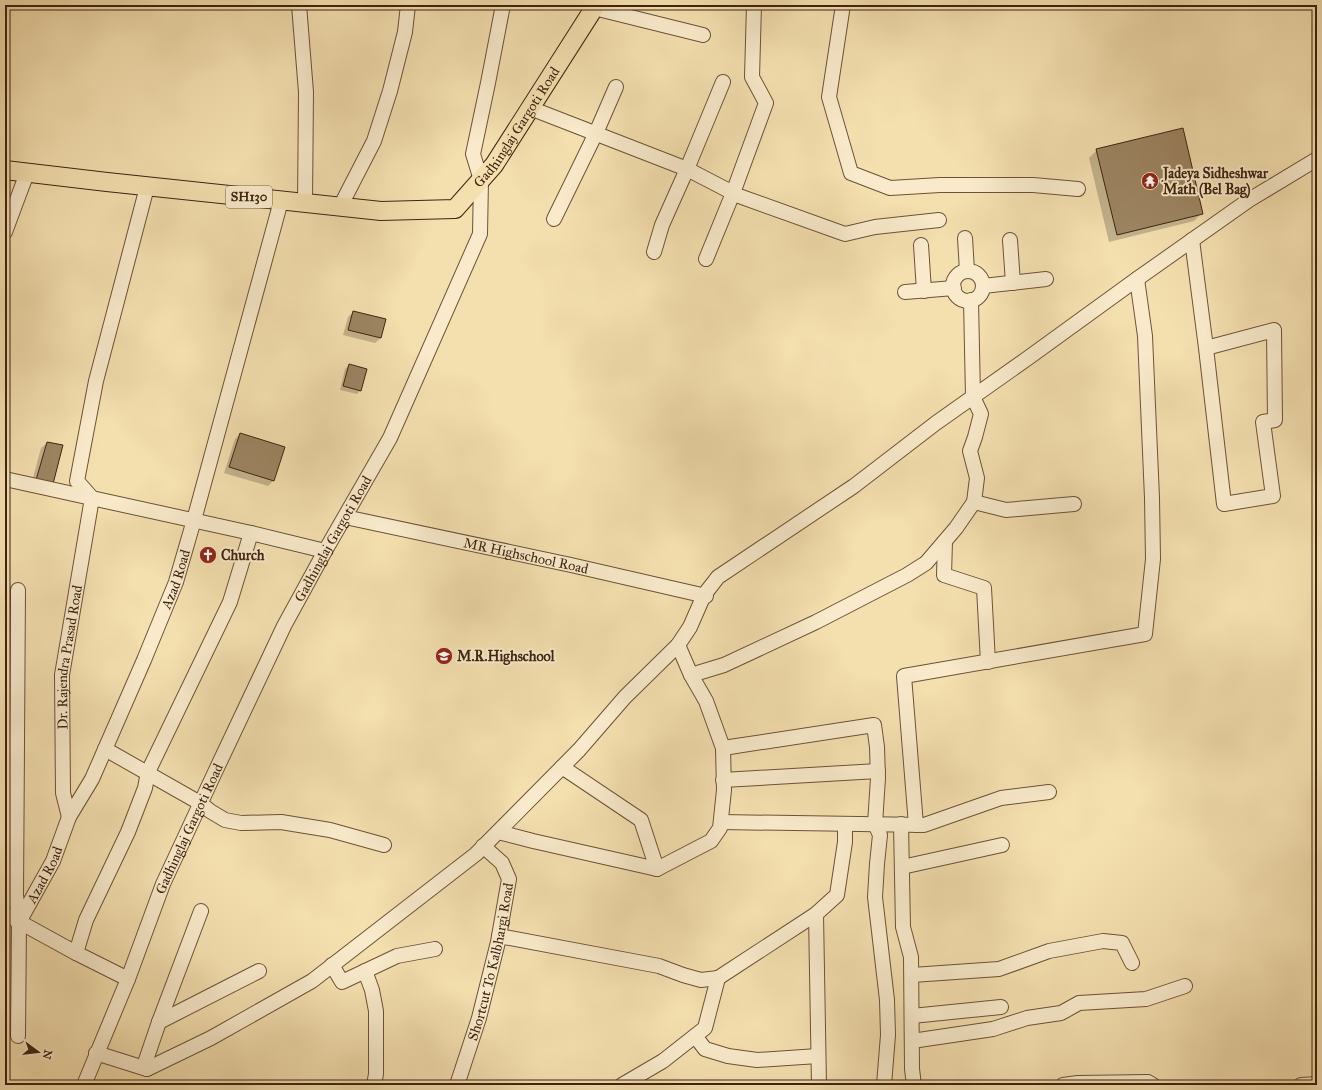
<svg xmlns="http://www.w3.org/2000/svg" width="1322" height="1090" font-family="'IM FELL Great Primer',serif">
	<rect width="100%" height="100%" fill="#f4dfaf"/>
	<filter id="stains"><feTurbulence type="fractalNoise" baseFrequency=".005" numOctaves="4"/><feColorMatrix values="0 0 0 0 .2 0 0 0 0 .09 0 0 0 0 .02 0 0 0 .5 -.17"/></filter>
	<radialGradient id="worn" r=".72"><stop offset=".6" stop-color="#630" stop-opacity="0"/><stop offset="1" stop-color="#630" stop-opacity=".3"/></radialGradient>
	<!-- shadow -->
	<path fill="#0003" d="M1097,150L1202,213L1194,221L1109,242L1089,158Z
		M353,312L381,338L375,343L343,335L348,317Z
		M349,365L360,391L357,394L340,390L345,369Z
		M240,434L284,447L273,481L268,486L224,473L235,439Z
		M47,443L52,483L31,485L41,448Z"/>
	<!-- building -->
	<path fill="#9d8563" stroke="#3f2310" d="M1183,128L1203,214L1117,235L1096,149Z
		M353,311L386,319L381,338L348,330Z
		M349,364L367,369L361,391L343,386Z
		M240,433L285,447L274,481L229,467Z
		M47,442L63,445L53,484L36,480Z"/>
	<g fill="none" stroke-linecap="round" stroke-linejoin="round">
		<defs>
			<g id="minor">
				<path d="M299,5L306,92L305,203"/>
				<path d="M843,5L829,97L851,173L890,188L940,185H1033L1078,189"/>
				<path d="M594,8L703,35"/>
				<path d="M530,108L687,169L739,196L845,234L875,227L939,220"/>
				<path d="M340,207L374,141L390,91L405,32L408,5"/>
				<path d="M554,219L596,133L616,87"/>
				<path d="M5,232L27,173"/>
				<path d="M965,238L967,271"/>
				<path d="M1010,240L1013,283"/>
				<path d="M1192,240L1206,348L1274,330L1275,420L1263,422L1273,496L1224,504L1206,348"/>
				<path d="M921,245L924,291"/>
				<path d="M654,252L662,225L687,169L723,82"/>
				<path d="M706,259L733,193L766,103L752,77L754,5"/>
				<circle cx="968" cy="286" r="15"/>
				<path d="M983,286L1046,279"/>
				<path d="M905,292L954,288"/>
				<path d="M5,479L251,533L325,551"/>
				<path d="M974,502L1006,510L1074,504"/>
				<path id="s1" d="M345,517L571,565L706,596"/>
				<path d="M945,541L944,575L984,588L988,662"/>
				<path id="s2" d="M18,590L16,895L19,922L53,861L69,817L92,779L144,660L176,582L194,520L281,201"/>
				<path d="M691,675L724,665L816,622L907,575L926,563L956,528L974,502L977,478L970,451L975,437L981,414L973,397L971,300"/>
				<path d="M723,748L874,725L877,747L878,778L875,824L880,835L877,864L875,897L887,1000L888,1035L884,1085"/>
				<path d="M105,749L200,803L210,811L225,820L241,823L281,822L330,830L384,845"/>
				<path d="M562,767L641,820L657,869L711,841L720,828L724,790L723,748L706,701L691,675L678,645"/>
				<path d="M723,780L878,771"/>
				<path id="s3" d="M69,817L63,793L62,675L92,498L77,481L96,381L147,187"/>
				<path d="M721,822L924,825L1001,798L1049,792"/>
				<path d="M901,824L903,927L911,957L912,1069L914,1085"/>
				<path d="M916,825L904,676L1145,634L1153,559L1152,498L1145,336L1137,279"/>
				<path d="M498,832L533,841L657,869"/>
				<path d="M902,867L1002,845"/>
				<path d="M5,914L76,953L128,979"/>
				<path d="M816,914L819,1085"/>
				<path d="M499,936L659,966L683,975L701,980L718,978L816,914L837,895L845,842V824"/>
				<path d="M76,953L86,920L128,832L145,788L148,772L230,602L251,533"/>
				<path d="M332,965L342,982L397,956L435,949"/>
				<path d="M365,971L372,990L376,1011V1074L374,1085"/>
				<path d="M912,975L999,969L1049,951L1103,941L1122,943L1132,963"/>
				<path d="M912,1016L1001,1007"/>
				<path d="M159,1022L259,971"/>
				<path d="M18,1036L19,922"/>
				<path d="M695,1036L705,1049L728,1056L757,1060L818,1056"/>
				<path d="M912,1041L993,1029L1027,1018L1061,1013L1079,1003L1146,999L1185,986"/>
				<path d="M96,1053L147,1069L211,1038L312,981L476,854L579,750L625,697L678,645L690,627L704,595L718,577L854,486L936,423L1028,358L1137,279L1249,200L1317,159"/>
				<path d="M147,1069L146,1060L159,1022L201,911"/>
				<path id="s4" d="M84,1085L128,979L163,884L216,770L284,626L325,551L390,438L480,234L481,180L473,154L488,83L503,5"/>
				<path id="s5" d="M457,1085L479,1018L498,942L509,879L502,863L483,846"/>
				<path d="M622,1085L663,1061L705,1028L718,978"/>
				<path d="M1063,1085L1078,1083L1148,1082L1153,1085"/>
				<path d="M1301,1085L1317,1084"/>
			</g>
			<g id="major">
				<path id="s6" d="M5,170L107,182L381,211L455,209L494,165L596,5"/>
			</g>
		</defs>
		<!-- minor casing -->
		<use href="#minor" stroke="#6c5238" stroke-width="16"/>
		<!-- major casing -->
		<use href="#major" stroke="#3f2310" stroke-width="20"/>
		<!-- minor -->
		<use href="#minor" stroke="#f8eacb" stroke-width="14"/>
		<!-- major -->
		<use href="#major" stroke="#f4dfaf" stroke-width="18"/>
	</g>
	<!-- icons -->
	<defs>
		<symbol id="temple-disc" viewBox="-11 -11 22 22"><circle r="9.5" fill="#8f2418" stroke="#f8eacb"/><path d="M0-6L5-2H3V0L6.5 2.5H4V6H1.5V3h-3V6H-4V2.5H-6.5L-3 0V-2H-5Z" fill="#fff"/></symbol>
		<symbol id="church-disc" viewBox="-11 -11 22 22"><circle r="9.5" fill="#8f2418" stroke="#f8eacb"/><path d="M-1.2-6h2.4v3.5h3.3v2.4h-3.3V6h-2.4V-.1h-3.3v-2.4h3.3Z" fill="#fff"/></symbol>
		<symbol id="school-disc" viewBox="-11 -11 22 22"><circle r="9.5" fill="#8f2418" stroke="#f8eacb"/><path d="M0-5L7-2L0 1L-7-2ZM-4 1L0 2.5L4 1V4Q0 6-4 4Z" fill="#fff"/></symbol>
	</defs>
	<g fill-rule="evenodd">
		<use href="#temple-disc" x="1140" y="171" width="20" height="20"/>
		<use href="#church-disc" x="198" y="545" width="20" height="20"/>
		<use href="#school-disc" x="434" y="646" width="20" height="20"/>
	</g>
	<g text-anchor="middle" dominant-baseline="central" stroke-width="4" stroke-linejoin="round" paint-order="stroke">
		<!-- shield labels -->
		<rect fill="#f8eacb" stroke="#765f48" stroke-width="1" x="226" y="186" width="46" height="22" rx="3"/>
		<g font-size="13" font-weight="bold" fill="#3f2310">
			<text x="249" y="197">SH130</text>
		</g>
		<!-- street labels -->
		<g font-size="14" fill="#3f2310" stroke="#f8eacb">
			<text stroke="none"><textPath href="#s6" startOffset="555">Gadhinglaj Gargoti Road</textPath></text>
			<text stroke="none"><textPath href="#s4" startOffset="601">Gadhinglaj Gargoti Road</textPath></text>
			<text stroke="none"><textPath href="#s1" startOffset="185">MR Highschool Road</textPath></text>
			<text stroke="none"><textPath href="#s2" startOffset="710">Azad Road</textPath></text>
			<text stroke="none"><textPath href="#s3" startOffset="161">Dr. Rajendra Prasad Road</textPath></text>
			<text stroke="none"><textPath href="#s4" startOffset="277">Gadhinglaj Gargoti Road</textPath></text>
			<text stroke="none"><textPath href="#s2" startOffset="386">Azad Road</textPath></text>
			<text stroke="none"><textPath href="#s5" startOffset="128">Shortcut To Kalbhargi Road</textPath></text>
		</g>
		<!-- poi labels -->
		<g font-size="14" font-weight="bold" fill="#3f2310" stroke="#f8eacb" text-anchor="start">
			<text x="1163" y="173">Jadeya Sidheshwar<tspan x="1163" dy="16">Math (Bel Bag)</tspan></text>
			<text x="221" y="555">Church</text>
			<text x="457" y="656">M.R.Highschool</text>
		</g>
	</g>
	<!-- margin -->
	<rect width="1322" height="1090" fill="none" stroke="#f4dfaf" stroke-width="20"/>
	<rect x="6" y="6" width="1310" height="1078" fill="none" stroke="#3f2310" stroke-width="2"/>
	<rect x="10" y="10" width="1302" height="1070" fill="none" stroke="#3f2310"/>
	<!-- north arrow -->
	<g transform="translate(38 1052) rotate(105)" stroke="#f8eacb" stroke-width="3" paint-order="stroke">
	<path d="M0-3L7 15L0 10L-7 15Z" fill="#3f2310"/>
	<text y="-6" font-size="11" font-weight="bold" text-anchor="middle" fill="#3f2310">N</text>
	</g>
	<rect width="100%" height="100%" filter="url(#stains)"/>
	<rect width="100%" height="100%" fill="url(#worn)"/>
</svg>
